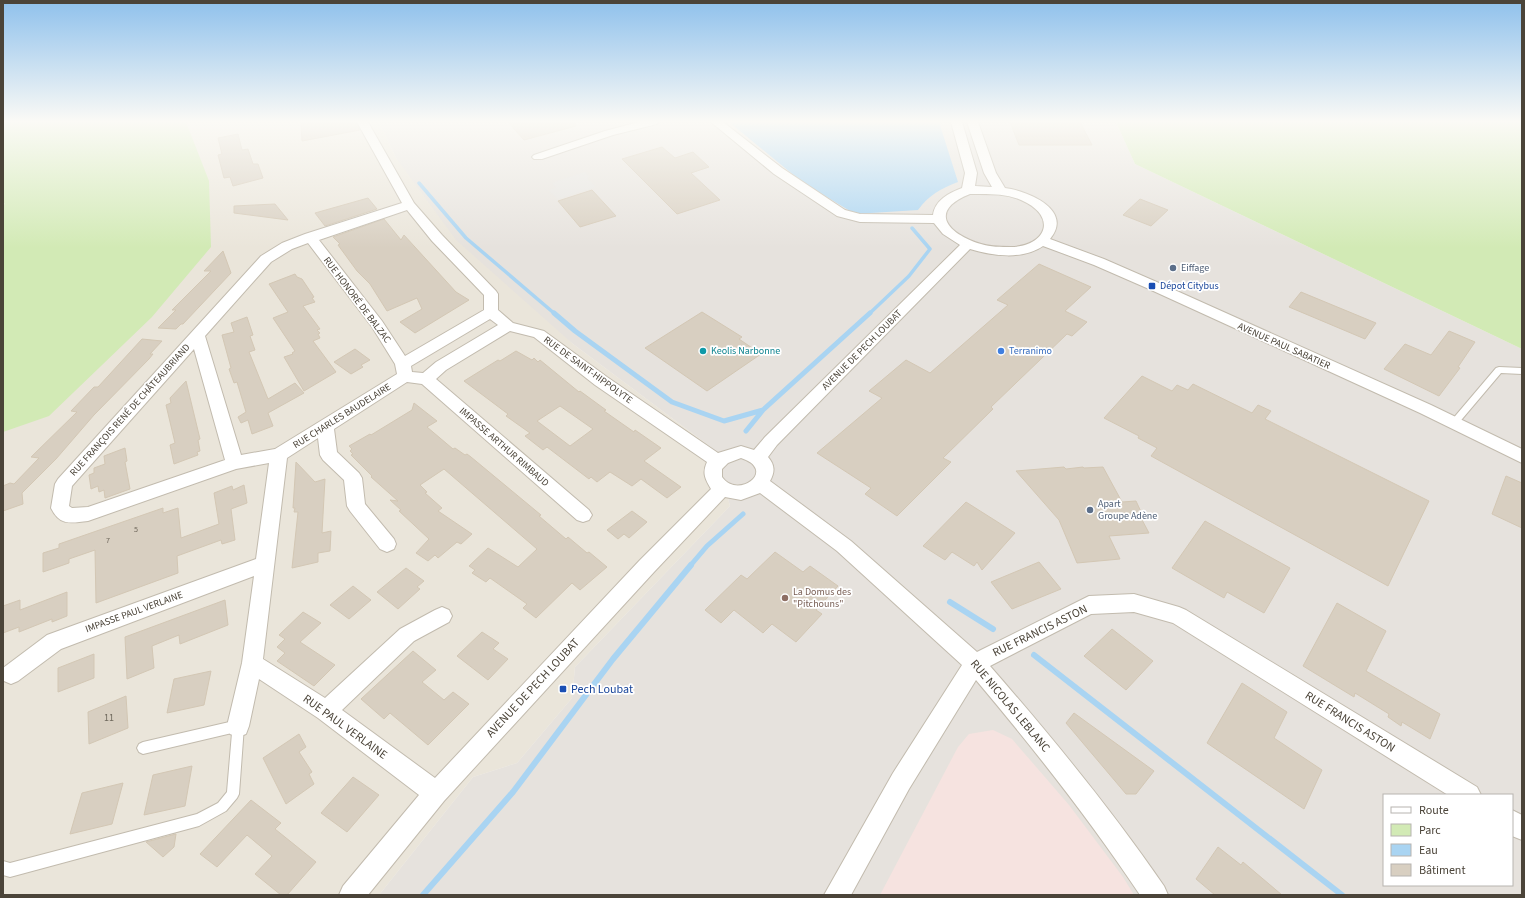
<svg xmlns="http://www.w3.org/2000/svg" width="1525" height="898" font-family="'Source Sans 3',sans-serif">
	<rect width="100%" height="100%" fill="#f6f3ec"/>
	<!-- residential -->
	<path fill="#eae5da" d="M3,122H379L396,158L573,344L716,451L730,506L575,667L572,698L517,763L473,777L379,895H3Z"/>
	<!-- industrial -->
	<path fill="#e6e2dd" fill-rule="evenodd" d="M379,122H1116L1135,164L1522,349V895H379L473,777L517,763L572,698L575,667L730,506L716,451L573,344L456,240L396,158ZM1384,795H1512V885H1384Z"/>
	<!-- medical -->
	<path fill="#f6e3e0" d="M993,730L1012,739L1069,805L1123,877L1134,895H880L958,747L969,734Z"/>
	<!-- green -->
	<path fill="#d2eab5" d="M3,122H186L209,181L211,247L152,317L49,416L3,432V205L5,204L3,202Z
		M1116,122H1522V349L1135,164Z"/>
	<!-- parking -->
	<path fill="#e5e3e0" d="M585,172L590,177L587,178L596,187L557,199L549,190L556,188L552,183Z"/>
	<!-- water -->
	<path fill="#a9d4f2" d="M729,122H939L958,182C940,189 929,195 918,210L855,214L802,182Z"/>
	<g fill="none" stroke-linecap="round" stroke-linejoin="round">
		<!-- stream-far2 -->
		<path stroke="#a9d4f2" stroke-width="3.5" d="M419,183L466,238L555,314
			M869,314L909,276L930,249L912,228"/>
		<!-- stream-far1 -->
		<path stroke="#a9d4f2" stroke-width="5" d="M554,313L575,331L672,402L724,421L763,410
			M746,431L763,410L870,313
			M690,566L707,546L743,514"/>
		<!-- stream -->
		<path stroke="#a9d4f2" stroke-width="6" d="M950,602L993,629
			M1034,655L1342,895
			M423,895L513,792L613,659L691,565"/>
	</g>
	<!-- building -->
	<path fill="#d8cfc1" stroke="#d3c7b4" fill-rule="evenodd" d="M301,122H356L360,130L302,141Z
		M508,122H575L576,126L524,140Z
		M1010,122H1080L1092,145H1019Z
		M238,134L242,150L248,149L253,164H258L263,178L233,186L230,177L224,178L218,155L222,154L218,138Z
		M662,147L675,158L693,152L709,167L691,173L720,200L677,214L622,159Z
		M592,190L616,216L580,227L558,201Z
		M368,198L377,209L325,226L315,213Z
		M1140,199L1168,210L1151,226L1123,215Z
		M275,204L288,220L234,213V206Z
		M384,219L401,240L404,235L456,292L469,300L415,333L400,322L422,309L417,298L387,311L370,284L357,271L338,245L340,244L333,237Z
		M223,251L231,273L183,324H181L176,329L158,328L176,310H172L211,271H204Z
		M1039,264L1091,287L1065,311L1087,322L1072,336L1067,334L991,407L993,409L943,458L951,462L897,516L865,494L871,488L817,453L882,398L869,391L906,360L930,373L1008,305L997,300Z
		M295,274L297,277L302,279L314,297L312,298L315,302L303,306L320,329L317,330L320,333L318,334L320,338L313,341L336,372L304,391L284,357L293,354L292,353L295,351L273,318L288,312L269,284Z
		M1301,292L1376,323L1365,339L1289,307Z
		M702,312L742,337L739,339L761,354L707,391L645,348Z
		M247,317L253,335L250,336L255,350L249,352L268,399L295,383L304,393L268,413L273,426L252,434L248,420L241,423L238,417L246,412L237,382L234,383L229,369L231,368L222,335L234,332L231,323Z
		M1449,331L1475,342L1458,367L1460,368L1439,396L1384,369L1405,344L1431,355Z
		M142,339L162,341L150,354H153L149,359L94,415L56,459L22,493L23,504L3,511V486L10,483L14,484L39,458L31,457L77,412L71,411L94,387H98Z
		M355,349L370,360L361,365L363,367L351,374L334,362Z
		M516,351L532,360L534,358L538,362L540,360L579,392L580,391L606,410L604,411L634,432L635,430L661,448L644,461L681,487L667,498L641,479L632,486L610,472L597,482L591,477L589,479L547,447L543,450L525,436L530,433L506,416L508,414L464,381L498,360L500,361ZM560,406L593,429L570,446L537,421Z
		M1142,376L1172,391L1177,385L1188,390L1193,384L1252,413L1258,405L1271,411L1265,419L1429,501L1388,586L1151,456L1157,448L1138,438L1139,436L1104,418Z
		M186,381L200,439L198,440L200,451L197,452L198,455L174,464L170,445L175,443L166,405L171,403L170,398Z
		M414,403L437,421L427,427L453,449L455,448L465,455L467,454L471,457L541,515L539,516L566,539L568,537L587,553L589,552L607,567L580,590L572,583L536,618L523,608L527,604L490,578L486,582L472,573L475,570L469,566L488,548L518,567L537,549L444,469L420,485L427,492L425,493L442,508L438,511L472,534L461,544L457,542L438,558L435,555L428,561L416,553L429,539L399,511L401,510L390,500L398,501L371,477L372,476L351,455L353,454L350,451L352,449L349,446L370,434L371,435L412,410Z
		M125,448L127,461L125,462L130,489L105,498L104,490L99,492L98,486L91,489L89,475L94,473V468L105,464L104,456Z
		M296,462L315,482L325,479L322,533L331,531L330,551L318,553V562L292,568L298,512H294L295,508H293Z
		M1064,467L1066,469L1083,467L1084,468L1103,467L1122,502L1136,501L1143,516H1140L1149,533L1109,536L1120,559L1077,563L1059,520L1016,471Z
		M1506,476L1522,483V528L1492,514Z
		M244,485L247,503L231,509L235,540L222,544L221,540L177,556L178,573L96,603L95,550L69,559V563L43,572V553L59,548V544L163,508V513L178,508L181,538L219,524L214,493L232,486L233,490Z
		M966,502L1015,533L982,570L977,562L974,566L952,552L945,560L923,546Z
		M632,511L647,522L629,538L624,534L618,539L607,530Z
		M1205,521L1290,568L1264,613L1227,592L1224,598L1172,568Z
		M775,552L803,572L810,566L838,586L816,610L822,614L796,642L772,624L763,633L734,610L721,623L705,610L741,575L747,579Z
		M1039,562L1061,589L1012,609L991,582Z
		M406,568L424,581L417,587L420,589L398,609L377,592Z
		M353,586L371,600L349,619L330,605Z
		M67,592V616L52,622V619L19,632V627L3,633V606L20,600V610Z
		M225,600L228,625L180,644L179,635L152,646L154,668L127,679L125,637Z
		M1337,603L1386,631L1366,671L1440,714L1430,739L1402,722L1401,726L1388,717L1389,714L1355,693L1354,697L1303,666Z
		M303,612L321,623L300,642L335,665L314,686L277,661L285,653L277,647L285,639L279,635Z
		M1112,629L1153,661L1126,690L1084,656Z
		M482,632L499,643L493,649L508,659L488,680L457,656Z
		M413,651L436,670L422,682L444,700L453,692L469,704L428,745L390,713L384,719L361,699Z
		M94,654V678L58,692V668Z
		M211,671L204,705L167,713L174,679Z
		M1242,683L1287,712L1274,738L1322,770L1304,809L1207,743Z
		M126,696L128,728L89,744L88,712Z
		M1074,713L1154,771L1136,794H1126L1066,723Z
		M299,734L306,747L299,752L312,772L309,774L314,784L286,804L263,758Z
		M192,766L185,806L144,815L153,775Z
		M353,777L379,795L347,832L321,813Z
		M123,783L112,824L70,834L82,793Z
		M251,800L281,823L275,829L316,862L287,895H281L255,874L272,856L247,835L217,867L200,854Z
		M176,834L174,847L163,857L146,842Z
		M1218,847L1241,865L1243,862L1282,895H1215L1196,879Z"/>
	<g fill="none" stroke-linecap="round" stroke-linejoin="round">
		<defs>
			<path id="lane" d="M1499,367L1522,368V374L1501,373L1457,425H1451L1450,423L1451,421L1496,368Z
				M238,720L242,722L244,726L239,794L237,798L226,811L199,826L10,877L3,875V861L10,863L197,814L218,803L227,792L232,733L143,754L139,752L137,748L139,744L143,742Z"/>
			<path id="street" d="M357,122H368L414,203L442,235L496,291L498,294V310L513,323L544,331L607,377L718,453L741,446L754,450L765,437L960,245L943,234L934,223L860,222L837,216L774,174L711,122H723L782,168L845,210L860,214L933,215C935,200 949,193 962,188L965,173L951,122H962L977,173L975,186L992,187L984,173L967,122H978L996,173L1005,188C1028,191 1074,210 1050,239L1104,259L1159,283L1431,405L1522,449V463L1420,413L1149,289L1094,265L1043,246C1023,260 993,256 970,249L777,445L768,457C775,465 775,472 770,481L851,541L977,652L1089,596L1134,594L1179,607L1186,610L1477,787L1481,795H1448L1173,623L1134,612L1091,614L990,666C1052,737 1111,809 1164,886L1168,895H1140C1090,820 1034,749 976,680L909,789L851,895H824L893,773L962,665L837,551L760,493L741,500L725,497L654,572L444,801L368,895H339L343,886L419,795L318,718L259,679L249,726L246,734L238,737L230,734L227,726L242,663L254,576L61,649L18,681L11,684L4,681L3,668L47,635L256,559L269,463L236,469L88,521C70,523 60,526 51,508L55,484L58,479L261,256L282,243L305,234L402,203ZM970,194C987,194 1005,193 1021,200C1058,216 1047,246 1011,247C1001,247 990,247 981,244C948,234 927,211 970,194ZM407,210L432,241L484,295V310L405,356L382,321L319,240ZM308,243L372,327L395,364L397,374L275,449L241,455L205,336L271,262L292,249ZM490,319L498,325L436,362L423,373L412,372L411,366ZM510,331L534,337L595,385L707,462C702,473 705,479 711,489L640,560L435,778L342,710L414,641L449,622L452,616L449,610L442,607L435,610L400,629L325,698L263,659L287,458L318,438L320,455L323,460L344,480L347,506L350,511L380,549L387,552L394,549L396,544L394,539L365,504L362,478L359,473L337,452L334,429L407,382L422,384L577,520L583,522L589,520L592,515L589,510L436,379L446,370ZM194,349L225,460L88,507L72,508L69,506L72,486ZM741,458C778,470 738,500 722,477V469L728,463Z
				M639,122H658L657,124L613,135L542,159H534L532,157L534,155L605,131Z
				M1512,810L1522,815V840L1512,836Z"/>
		</defs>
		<!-- lane casing -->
		<use href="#lane" stroke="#c2bbae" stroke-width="2"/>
		<!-- street casing -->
		<use href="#street" stroke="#c2bbae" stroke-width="2"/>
		<!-- lane -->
		<use href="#lane" fill="#fff" fill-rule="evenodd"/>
		<!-- street -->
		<use href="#street" fill="#fff" fill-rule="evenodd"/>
	</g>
	<!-- sky -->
	<linearGradient id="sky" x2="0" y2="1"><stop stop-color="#8fc1ec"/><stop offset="0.49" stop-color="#fbfaf6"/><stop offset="1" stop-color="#fbfaf6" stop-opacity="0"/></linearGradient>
	<rect width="1525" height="248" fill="url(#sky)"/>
	<!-- markers -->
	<g fill="#5c6f8a" stroke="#fff" stroke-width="1.5">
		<circle cx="1173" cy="268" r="4"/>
		<circle cx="1090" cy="510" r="4"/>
	</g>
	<g fill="#1a4fb4" stroke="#fff" stroke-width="1.5">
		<rect x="1148" y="282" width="8" height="8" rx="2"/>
		<rect x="559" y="685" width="8" height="8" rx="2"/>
	</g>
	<circle fill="#0f9aa8" stroke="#fff" stroke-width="1.5" cx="703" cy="351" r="4"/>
	<circle fill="#3f7fe0" stroke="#fff" stroke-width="1.5" cx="1001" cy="351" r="4"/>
	<circle fill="#8d6e63" stroke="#fff" stroke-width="1.5" cx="785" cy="598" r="4"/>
	<g text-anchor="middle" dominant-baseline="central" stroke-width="3.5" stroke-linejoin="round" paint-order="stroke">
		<!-- number labels -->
		<g font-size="8" fill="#6e675b">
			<text x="136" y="529">5</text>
			<text x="108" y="540">7</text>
		</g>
		<!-- service labels -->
		<g font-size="10" fill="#4e5e75" stroke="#fff" text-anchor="start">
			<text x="1181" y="268">Eiffage</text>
			<text x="1098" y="504">Apart<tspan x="1098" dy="12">Groupe Adène</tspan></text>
		</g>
		<!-- transit labels -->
		<g font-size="10" fill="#164399" stroke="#fff" text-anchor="start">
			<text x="1160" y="286">Dépot Citybus</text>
		</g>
		<!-- street labels -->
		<g font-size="10" fill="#4b4439" stroke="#fff">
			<text transform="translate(357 300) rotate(53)">RUE HONORÉ DE BALZAC</text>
			<text transform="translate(1284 346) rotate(24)">AVENUE PAUL SABATIER</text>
			<text transform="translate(862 350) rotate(-45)">AVENUE DE PECH LOUBAT</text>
			<text transform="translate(588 370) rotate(36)">RUE DE SAINT-HIPPOLYTE</text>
			<text transform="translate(130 410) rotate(-48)">RUE FRANÇOIS RENÉ DE CHÂTEAUBRIAND</text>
			<text transform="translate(342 416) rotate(-32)">RUE CHARLES BAUDELAIRE</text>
			<text transform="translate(504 447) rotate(41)">IMPASSE ARTHUR RIMBAUD</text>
			<text transform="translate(134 612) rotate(-20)">IMPASSE PAUL VERLAINE</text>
		</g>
		<!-- culture labels -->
		<g font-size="10" fill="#0d838f" stroke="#fff" text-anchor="start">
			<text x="711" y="351">Keolis Narbonne</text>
		</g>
		<!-- shop labels -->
		<g font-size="10" fill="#366cbe" stroke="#fff" text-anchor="start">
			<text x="1009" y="351">Terranimo</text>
		</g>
		<!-- education labels -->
		<g font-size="10" fill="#785e54" stroke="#fff" text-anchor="start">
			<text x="793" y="592">La Domus des<tspan x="793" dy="12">"Pitchouns"</tspan></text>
		</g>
		<!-- near-number labels -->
		<g font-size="10" fill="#6e675b">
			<text x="109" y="718">11</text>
		</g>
		<!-- near-street labels -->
		<g font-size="12" fill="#4b4439" stroke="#fff">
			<text transform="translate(1040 631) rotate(-26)">RUE FRANCIS ASTON</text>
			<text transform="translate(533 688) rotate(-47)">AVENUE DE PECH LOUBAT</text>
			<text transform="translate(1010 706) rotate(50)">RUE NICOLAS LEBLANC</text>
			<text transform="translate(1350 722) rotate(32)">RUE FRANCIS ASTON</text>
			<text transform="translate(345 727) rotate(36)">RUE PAUL VERLAINE</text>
		</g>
		<!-- near-transit labels -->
		<g font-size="12" fill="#164399" stroke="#fff" text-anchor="start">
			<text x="571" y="689">Pech Loubat</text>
		</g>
	</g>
	<!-- border -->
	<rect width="1525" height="898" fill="none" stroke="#4b4439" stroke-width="8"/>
	<!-- legend -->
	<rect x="1383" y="794" width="130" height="92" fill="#ffffff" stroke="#b7b4b0"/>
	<rect x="1391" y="807" width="20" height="6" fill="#ffffff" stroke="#b7b4b0"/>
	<text x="1419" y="814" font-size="12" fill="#4b4439">Route</text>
	<rect x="1391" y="824" width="20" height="12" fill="#d2eab5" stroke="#b7b4b0"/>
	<text x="1419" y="834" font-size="12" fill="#4b4439">Parc</text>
	<rect x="1391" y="844" width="20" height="12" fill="#a9d4f2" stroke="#b7b4b0"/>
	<text x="1419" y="854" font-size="12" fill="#4b4439">Eau</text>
	<rect x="1391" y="864" width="20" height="12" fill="#d8cfc1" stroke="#b7b4b0"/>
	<text x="1419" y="874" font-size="12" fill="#4b4439">Bâtiment</text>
</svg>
